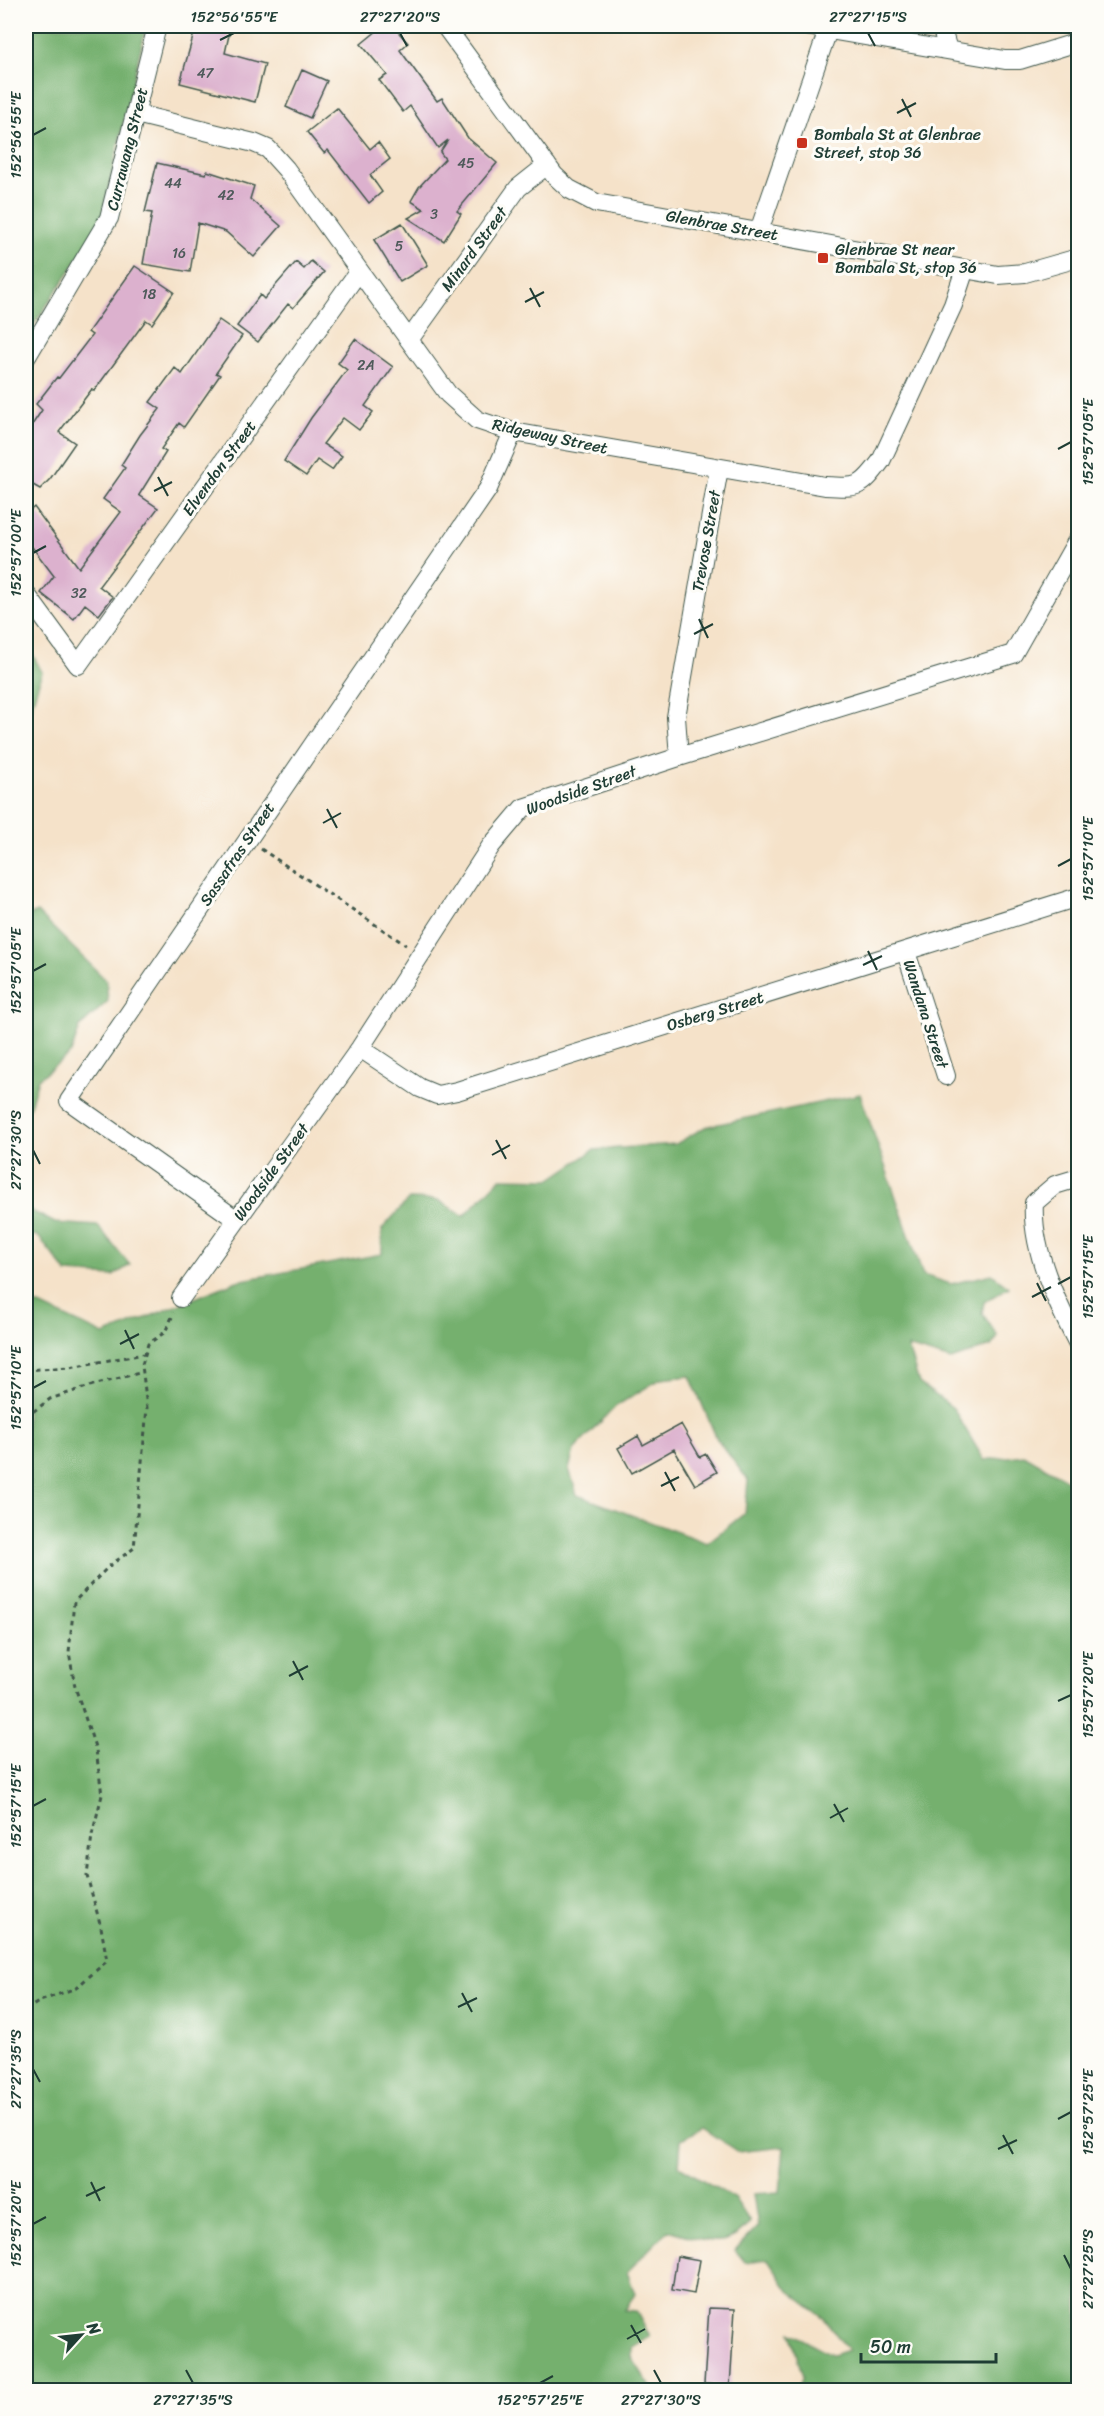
<svg xmlns="http://www.w3.org/2000/svg" width="1104" height="2416" font-family="Sriracha,sans-serif">
	<rect width="100%" height="100%" fill="#fdfcf7"/>
	<filter id="ink" filterUnits="userSpaceOnUse"><feTurbulence type="fractalNoise" baseFrequency=".0167" numOctaves="2"/><feDisplacementMap in="SourceGraphic" scale="12" xChannelSelector="R" yChannelSelector="G"/><feConvolveMatrix kernelMatrix="1 2 1 2 8 2 1 2 1" color-interpolation-filters="sRGB"/></filter>
	<filter id="wash" filterUnits="userSpaceOnUse"><feTurbulence type="fractalNoise" baseFrequency=".008" numOctaves="4" result="noise"/><feDisplacementMap in="SourceGraphic" scale="24" xChannelSelector="R" yChannelSelector="G"/><feGaussianBlur stdDeviation="1.35" result="paint"/><feColorMatrix in="noise" values="0 0 0 0 0 0 0 0 0 0 0 0 0 0 0 0 0 1.4 0 .05"/><feComposite in="paint" operator="in"/></filter>
	<g filter="url(#wash)">
		<rect width="100%" height="100%" fill="#f5e2c9"/>
		<!-- forest -->
		<path fill="#75b06e" stroke="#4a7651" stroke-width="1.5" fill-rule="evenodd" d="M26,26H146L99,228L26,336Z
			M26,642L42,672L26,724Z
			M37,912L106,980L108,1001L80,1027L71,1053L38,1079L30,1106L26,1112V917Z
			M860,1094L923,1275L951,1284L992,1274L1009,1287L984,1302L982,1313L998,1337L991,1346L951,1360L908,1347L919,1383L953,1408L984,1460L1024,1455L1078,1486V2390H797L803,2377L790,2332L833,2355L848,2350L823,2317L789,2291L768,2259L745,2262L735,2250L758,2226L753,2194L780,2192L784,2147L738,2152L702,2128L681,2139L679,2166L735,2199L750,2222C726,2254 701,2238 668,2230L627,2272L635,2294L625,2310L636,2311L650,2337L632,2347V2358L653,2390H26V1304L40,1305L104,1335L237,1281L382,1254V1229L409,1199L438,1200L464,1216L501,1178L551,1179L594,1150L676,1144L705,1127ZM690,1376L717,1439L748,1480L745,1513L707,1543L577,1495L569,1469L574,1450L616,1406L660,1379Z
			M26,1208L55,1223L98,1226L130,1265L113,1276L67,1273L38,1236L26,1234Z"/>
		<g id="blocks">
			<!-- building -->
			<path fill="#dcb1ce" d="M196,26H231L225,53L265,64L255,102L180,83Z
				M383,26H393L408,43L400,50L437,101L442,98L468,138L497,163L457,211L461,214L444,241L408,218L424,209L411,201L419,187L445,159L440,152L448,140L438,148L410,106L403,112L379,80L387,75L361,44Z
				M302,70L327,81L310,118L286,107Z
				M337,108L370,149L378,142L390,159L370,175L382,192L369,203L328,150L324,153L307,132Z
				M157,163L206,174L207,171L254,186L250,199L281,226L254,257L226,232L198,223L190,272L143,264L152,213L145,212Z
				M402,223L428,265L400,282L374,240Z
				M311,261L324,272L293,308L288,304L258,342L237,326L260,295L264,299L296,262L304,269Z
				M135,266L174,292L152,324L146,320L94,391L92,389L59,432L75,443L50,479L40,489L26,481V434L42,410L36,404L57,377L59,378L92,335L88,332Z
				M219,320L242,336L216,373L220,375L184,427L179,423L161,449L166,452L139,495L158,508L99,586L113,597L111,599L99,615L85,604L74,619L41,593L54,576L26,539V514L34,507L79,568L121,512L103,499L125,468L121,465L140,435L160,409L150,402L175,368L182,374Z
				M355,339L393,367L365,406L373,412L359,430L343,418L323,444L342,456L332,470L317,460L306,476L284,461L311,418L347,370L338,363Z
				M681,1424L700,1457L706,1454L717,1472L695,1485L674,1449L632,1473L618,1448L638,1436L643,1445Z
				M677,2256L700,2260L694,2294L672,2290Z
				M709,2308L735,2309L730,2386L704,2384Z"/>
		</g>
	</g>
	<g filter="url(#ink)">
		<use href="#blocks" fill-opacity="0" stroke="#3f564a" stroke-width="1.5"/>
		<g fill="none" stroke-linecap="round" stroke-linejoin="round">
			<defs>
				<path id="minor" d="M445,26L554,175L569,189L596,203L998,275L1025,273L1078,258
					M806,26L1005,60H1020L1078,42
					M941,26L948,50
					M136,114L254,143L268,149L286,169L448,394L477,420L513,432L825,486C859,488 861,488 881,461L953,305L965,269
					M759,231L828,30
					M409,340L518,188L547,165
					M26,358L109,218L157,26
					M26,594L78,665L359,271
					M679,757L676,717L719,468
					M906,952L946,1076
					M360,1048L420,1088L437,1095L457,1091L1078,897
					M1078,1178L1055,1185L1034,1203C1031,1250 1057,1303 1078,1344
					M237,1220L69,1101L488,489L513,432
					M181,1298L360,1048L491,846L523,808L679,757L1013,654L1078,539"/>
			</defs>
			<!-- minor casing -->
			<use href="#minor" stroke="#3f564a" stroke-width="20"/>
			<!-- path -->
			<path stroke="#3f564a" stroke-width="3" stroke-dasharray="4.5 4.5" stroke-linecap="butt" d="M261,849L406,945
				M26,1370L70,1367L144,1354
				M26,1417L50,1399L93,1385L143,1372
				M26,2010L40,2001L76,1988L107,1961L101,1927L87,1876L92,1835L102,1795L96,1750L75,1687L69,1652L74,1602L108,1567L134,1548L147,1408L142,1365L148,1344L165,1332L174,1313"/>
			<!-- minor -->
			<use href="#minor" stroke="#fff" stroke-width="18"/>
		</g>
	</g>
	<!-- ticks -->
	<path fill="none" stroke="#1f3d34" stroke-width="2" d="M400,33L407,46M868,33L875,46M220,40L234,33M902,99L911,117M897,113L916,103M33,135L46,128M530,288L540,307M525,302L544,292M1058,449L1071,442M158,477L168,496M154,491L172,482M33,553L46,546M699,619L708,638M694,634L713,624M327,809L337,828M323,823L341,813M1058,866L1071,859M868,951L877,970M863,965L882,956M33,971L46,964M496,1140L506,1159M33,1150L40,1164M492,1155L510,1145M1037,1283L1046,1301M1058,1284L1071,1277M1032,1297L1051,1287M125,1330L134,1349M120,1344L139,1334M33,1388L46,1381M665,1472L675,1491M661,1486L679,1477M293,1661L303,1680M289,1676L308,1666M1058,1701L1071,1695M834,1804L844,1822M33,1806L46,1799M830,1818L848,1808M462,1993L472,2012M458,2007L477,1998M33,2069L40,2082M1058,2119L1071,2112M1003,2135L1013,2154M998,2149L1017,2140M91,2182L100,2201M86,2196L105,2187M33,2224L46,2217M1064,2255L1071,2269M631,2325L641,2343M627,2339L645,2329M186,2370L193,2383M654,2370L661,2383M540,2383L553,2376"/>
	<!-- markers -->
	<g fill="#c8321e" stroke="#fdfcf7" stroke-width="2">
		<rect x="796" y="137" width="12" height="12" rx="3"/>
		<rect x="817" y="252" width="12" height="12" rx="3"/>
	</g>
	<g text-anchor="middle" dominant-baseline="central" stroke-width="6" stroke-linejoin="round" paint-order="stroke">
		<!-- number labels -->
		<g font-size="14" fill="#4e5a5a">
			<text x="205" y="73">47</text>
			<text x="466" y="163">45</text>
			<text x="173" y="183">44</text>
			<text x="226" y="195">42</text>
			<text x="434" y="214">3</text>
			<text x="399" y="246">5</text>
			<text x="179" y="253">16</text>
			<text x="149" y="294">18</text>
			<text x="366" y="365">2A</text>
			<text x="79" y="593">32</text>
		</g>
		<!-- poi labels -->
		<g font-size="16" fill="#1f3d34" stroke="#fdfcf7" text-anchor="start">
			<text x="814" y="134">Bombala St at Glenbrae<tspan x="814" dy="18">Street, stop 36</tspan></text>
			<text x="835" y="249">Glenbrae St near<tspan x="835" dy="18">Bombala St, stop 36</tspan></text>
		</g>
		<!-- street labels -->
		<g font-size="16" fill="#1f3d34" stroke="#fdfcf7">
			<text transform="translate(127 149) rotate(-76)">Currawang Street</text>
			<text transform="translate(722 225) rotate(10)">Glenbrae Street</text>
			<text transform="translate(474 249) rotate(-54)">Minard Street</text>
			<text transform="translate(550 436) rotate(12)">Ridgeway Street</text>
			<text transform="translate(219 468) rotate(-54)">Elvendon Street</text>
			<text transform="translate(706 541) rotate(-80)">Trevose Street</text>
			<text transform="translate(581 790) rotate(-20)">Woodside Street</text>
			<text transform="translate(237 854) rotate(-56)">Sassafras Street</text>
			<text transform="translate(715 1011) rotate(-17)">Osberg Street</text>
			<text transform="translate(926 1014) rotate(72)">Wandana Street</text>
			<text transform="translate(271 1172) rotate(-54)">Woodside Street</text>
		</g>
	</g>
	<!-- margin -->
	<rect width="1104" height="2416" fill="none" stroke="#fdfcf7" stroke-width="66"/>
	<!-- north arrow -->
	<g transform="translate(81 2335) rotate(63)" stroke="#fdfcf7" stroke-width="4.5" paint-order="stroke">
	<path d="M0-4.5L10 22L0 15L-10 22Z" fill="#1f3d34"/>
	<text y="-9" font-size="16" font-weight="bold" text-anchor="middle" fill="#1f3d34">N</text>
	</g>
	<!-- scale -->
	<path d="M861 2353v9h135v-9" fill="none" stroke="#1f3d34" stroke-width="3"/>
	<text x="870" y="2353" font-size="18" fill="#1f3d34" stroke="#fdfcf7" stroke-width="4.5" paint-order="stroke">50 m</text>
	<rect x="33" y="33" width="1038" height="2350" fill="none" stroke="#1f3d34" stroke-width="2"/>
	<g font-size="15" text-anchor="middle" fill="#1f3d34">
		<text x="234" y="22">152°56'55"E</text>
		<text x="400" y="22">27°27'20"S</text>
		<text x="868" y="22">27°27'15"S</text>
		<text transform="translate(16 135) rotate(-90)" y="5">152°56'55"E</text>
		<text transform="translate(1088 442) rotate(-90)" y="5">152°57'05"E</text>
		<text transform="translate(16 553) rotate(-90)" y="5">152°57'00"E</text>
		<text transform="translate(1088 859) rotate(-90)" y="5">152°57'10"E</text>
		<text transform="translate(16 971) rotate(-90)" y="5">152°57'05"E</text>
		<text transform="translate(16 1150) rotate(-90)" y="5">27°27'30"S</text>
		<text transform="translate(1088 1277) rotate(-90)" y="5">152°57'15"E</text>
		<text transform="translate(16 1388) rotate(-90)" y="5">152°57'10"E</text>
		<text transform="translate(1088 1695) rotate(-90)" y="5">152°57'20"E</text>
		<text transform="translate(16 1806) rotate(-90)" y="5">152°57'15"E</text>
		<text transform="translate(16 2069) rotate(-90)" y="5">27°27'35"S</text>
		<text transform="translate(1088 2112) rotate(-90)" y="5">152°57'25"E</text>
		<text transform="translate(16 2224) rotate(-90)" y="5">152°57'20"E</text>
		<text transform="translate(1088 2269) rotate(-90)" y="5">27°27'25"S</text>
		<text x="193" y="2405">27°27'35"S</text>
		<text x="540" y="2405">152°57'25"E</text>
		<text x="661" y="2405">27°27'30"S</text>
	</g>
</svg>
